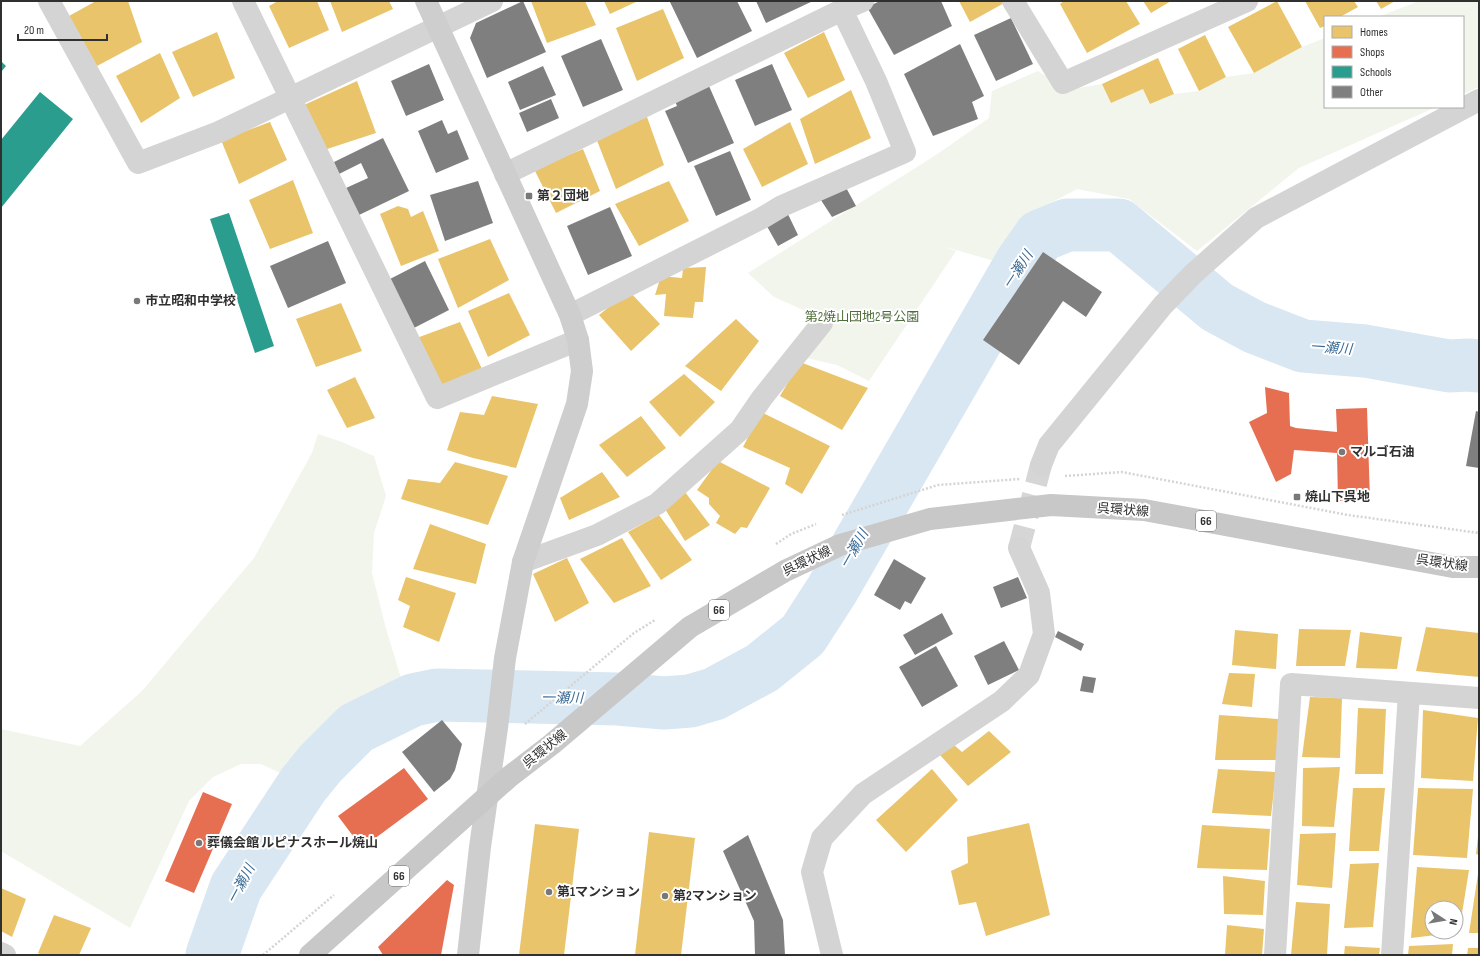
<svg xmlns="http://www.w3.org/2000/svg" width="1480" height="956" font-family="'Sofia Sans Condensed','Noto Sans JP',sans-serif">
	<rect width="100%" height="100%" fill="#fff"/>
	<!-- green -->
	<path fill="#f1f5ec" d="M1419,1H1479V87L1463,94V17H1378Z
		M1325,38V107H1436L1299,168L1197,251L1129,199L1077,189L1030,214L1005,249L998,262L942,246L956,251L869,381L837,365L802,357L822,323L808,312L774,297L748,273L936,155L989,118L992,91L1038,71L1067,90L1102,84L1111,103L1143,89L1150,104L1174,94L1199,91L1226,77L1254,73L1302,47Z
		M318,434L342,442L374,456L386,496L374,533L372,573L385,625L403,685L387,692L346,714L302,759L291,778L261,764H241L213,777L189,801L130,928L1,851V729L80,746L142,691L254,558L312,453Z"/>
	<!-- homes -->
	<path fill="#e9c46a" d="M96,1H128L142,42L97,66L69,16Z
		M278,1H317L329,30L289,48L269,6Z
		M330,1H389L393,9L342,32Z
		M531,1H585L596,25L547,43Z
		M604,1H638L610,14Z
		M959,1H1006V2L970,22Z
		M1064,1H1126L1140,24L1087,53L1060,4Z
		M1143,1H1171L1151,13Z
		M1277,1L1302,47L1254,73L1228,27Z
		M1305,1H1354L1358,7L1340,17H1325V26L1320,28Z
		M1376,1H1395L1381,9Z
		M663,9L684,58L637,81L616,28Z
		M217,32L235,78L193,97L172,52Z
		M824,32L845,80L808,98L784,53Z
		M1205,35L1226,77L1199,91L1178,49Z
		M160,53L180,98L141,123L116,76Z
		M1158,58L1174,94L1150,104L1143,89L1111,103L1102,84Z
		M357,81L376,133L324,150L304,105Z
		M851,90L871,138L815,164L800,119Z
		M647,117L664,165L616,189L596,138Z
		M270,122L287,160L239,184L221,140Z
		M790,122L808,164L762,187L743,149Z
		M583,149L600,191L556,213L534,169Z
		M293,180L313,233L270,249L249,200Z
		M669,181L689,221L639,246L615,204Z
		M398,206L408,209L411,217L423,211L439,251L401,266L380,214Z
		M490,239L509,280L458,308L438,259Z
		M706,267L703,302H695L693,318L664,316L666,294L655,295L661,276L682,278L683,268Z
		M629,291L660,324L631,351L599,315Z
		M509,293L530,335L488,357L468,311Z
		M341,303L362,351L316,367L296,319Z
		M736,319L759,341L721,391L685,366Z
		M460,322L482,369L438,389L414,339Z
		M800,362L868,388L842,430L780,396Z
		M684,374L715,402L680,437L649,402Z
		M355,377L375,418L347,428L327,390Z
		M492,396L538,404L516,468L473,458L447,450L460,412L484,415Z
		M761,412L830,446L802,494L785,484L790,468L743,447Z
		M641,416L666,448L627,477L599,445Z
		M718,461L770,488L747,528L741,527L735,534L716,523L720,516L709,504V498L697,490Z
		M455,462L508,476L488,525L401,499L408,479L440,483Z
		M602,472L620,497L569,520L560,498Z
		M685,492L710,525L685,541L665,509Z
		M659,515L692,560L661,580L628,532Z
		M430,524L486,544L476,584L413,569Z
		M622,538L651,586L614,603L580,559Z
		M567,558L589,603L555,622L533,574Z
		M406,577L456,593L439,642L403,627L410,606L398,600Z
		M1426,627L1479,633V677L1416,671Z
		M1299,629L1351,630L1345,666H1296Z
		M1235,630L1278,634L1276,669L1232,665Z
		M1360,632L1402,637L1397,669L1356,668Z
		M1229,673L1255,674L1252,707L1222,704Z
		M1310,697L1342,698L1340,758L1302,757Z
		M1358,708L1386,709L1383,774H1355Z
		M1423,710L1478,718L1473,781L1421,778Z
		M1219,715L1278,719V760H1215Z
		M989,731L1011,752L968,786L940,755L953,744L962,752Z
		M1340,767L1334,827L1302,826L1303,768Z
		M932,769L958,800L906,852L876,820Z
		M1218,769L1276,772L1271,816L1212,813Z
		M1353,788H1385L1379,851H1349Z
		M1418,788L1473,789L1467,858L1413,855Z
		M1029,823L1050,915L986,936L976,902L959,905L951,871L968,863L967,837Z
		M535,824L579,829L564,955H519Z
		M1202,825L1270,829L1267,870L1197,868Z
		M649,832L695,838L681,955H635Z
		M1336,833L1332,888L1297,885L1300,834Z
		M1478,837H1479V855L1476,854Z
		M1379,863L1373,927L1344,928L1350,864Z
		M1417,867L1469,870L1459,932L1456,933V908H1432V932L1453,933L1411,938Z
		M1478,874L1479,933H1469Z
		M1223,876L1265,881L1263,915L1224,914Z
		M1,888L26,899L12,937L1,931Z
		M1296,902L1330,904L1327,955H1291Z
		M54,915L91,928L79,955H42L38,953Z
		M1227,925L1264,929L1262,955H1225Z
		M1453,944L1452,955H1408L1409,946Z
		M1345,946L1380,948L1379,955H1344Z
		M1468,948H1479V955H1467Z"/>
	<!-- shops -->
	<path fill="#e76f51" d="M1265,387L1289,393L1290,426L1296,428L1337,432L1336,409L1367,408L1370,500L1338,501L1337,453L1294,450L1291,474L1276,482L1249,422L1267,413Z
		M404,768L428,799L362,848L338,816Z
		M203,792L232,804L194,893L165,881Z
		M447,880L454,885L441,955H383L378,947Z"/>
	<!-- schools -->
	<path fill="#2a9d8f" d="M1,61L6,66L1,72Z
		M40,92L73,119L1,208V140Z
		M229,213L274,346L255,353L210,219Z"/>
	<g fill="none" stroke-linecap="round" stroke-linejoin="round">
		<!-- river -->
		<path stroke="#d9e7f3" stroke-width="53" d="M212,955L236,887L303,785L320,764L356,728L413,700L437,695L618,699L664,703L690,701L714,694L762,668L803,635L832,590L1021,263L1040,236L1067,225H1119L1217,307L1254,327L1303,346L1365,351L1449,366L1468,365L1479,366"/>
	</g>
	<!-- building -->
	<path fill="#7f7f7f" d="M523,1L546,52L487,78L470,38L476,23Z
		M672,1H737L752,31L697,58L670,2Z
		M756,1H813L766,23Z
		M880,1H941L952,26L894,55L867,7Z
		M1011,18L1033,64L996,81L974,35Z
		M601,39L623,90L583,107L561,56Z
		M960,44L984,96L972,102L978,119L933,136L904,74Z
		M429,64L444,100L406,116L391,81Z
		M772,64L792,110L755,126L735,80Z
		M543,66L556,95L520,110L508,82Z
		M709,86L734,143L688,163L665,111L677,106L675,101Z
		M551,99L559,118L527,132L519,113Z
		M442,120L448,134L457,130L469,159L436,173L418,131Z
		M383,138L409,191L359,215L346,188L368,178L361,163L339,174L334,162Z
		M730,151L751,200L716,216L694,166Z
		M478,181L493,223L445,241L430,195Z
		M843,182L856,206L832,217L817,194Z
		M610,207L632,256L588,275L567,226Z
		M785,208L798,235L778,246L764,221Z
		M328,241L346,283L288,308L270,266Z
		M1043,252L1102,292L1086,317L1063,301L1019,365L983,340Z
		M425,261L449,310L412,329L388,280Z
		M1476,411L1479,412V468L1466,466Z
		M894,559L926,578L911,604L905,601L900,610L874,595Z
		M1018,577L1027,598L1001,608L993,587Z
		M942,613L953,634L915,655L903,635Z
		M1058,631L1084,644L1081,651L1055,637Z
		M1004,641L1019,670L988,685L974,656Z
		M936,646L958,686L922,707L899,667Z
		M1083,676L1096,678L1093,693L1080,691Z
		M442,720L462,744L455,770L450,779L434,792L402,752Z
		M748,835L783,920L785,955H755L754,921L723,851Z"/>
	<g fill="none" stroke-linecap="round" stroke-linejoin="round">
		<!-- street-tunnel -->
		<path stroke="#d6d6d6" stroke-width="22" stroke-dasharray="22 11" stroke-linecap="butt" d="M1019,548L1041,465"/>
		<!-- path -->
		<path stroke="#d4d4d4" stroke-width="2.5" stroke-dasharray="2 2" stroke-linecap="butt" d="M1065,476L1122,472L1348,515L1479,533
			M842,515L938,485L1020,479
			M776,544L791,534L816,524
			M525,724L634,633L655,620
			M263,955L334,895"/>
		<!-- street -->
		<path stroke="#d4d4d4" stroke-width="22" d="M49,1L138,163L219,132L492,1
			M243,1L437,398L578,340
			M1013,1L1063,83L1247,1
			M505,174L842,10L863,1
			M570,315L762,218L782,206L905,152L876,81L842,10
			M1041,465L1049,445L1163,305L1193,274L1256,218L1479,100
			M523,562L597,535L657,504L740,430L762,398L822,323
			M1,953L5,955
			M832,955L812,872L822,838L863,794L1002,701L1029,675L1044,634L1039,593L1019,548
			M1275,955L1291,684L1479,698
			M1392,955L1409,693"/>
		<!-- secondary -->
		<path stroke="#cecece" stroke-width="22" d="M426,1L570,315L578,340L582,371L577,404L523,562L505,658L497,728L480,847L468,955"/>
		<!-- primary -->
		<path stroke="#c8c8c8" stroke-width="22" d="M310,955L509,777L552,744L690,627L785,571L840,545L930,519L1051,505L1144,510L1453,567H1479"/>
	</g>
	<!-- markers -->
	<g fill="#787878" stroke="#fff" stroke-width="1.5">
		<rect x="525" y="192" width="8" height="8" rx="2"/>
		<circle cx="137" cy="301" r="4"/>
		<circle cx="1342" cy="452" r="4"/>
		<rect x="1293" y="493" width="8" height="8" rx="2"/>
		<circle cx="199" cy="843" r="4"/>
		<circle cx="549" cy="892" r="4"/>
		<circle cx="665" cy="896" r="4"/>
	</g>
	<g text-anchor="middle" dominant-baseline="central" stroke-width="4" stroke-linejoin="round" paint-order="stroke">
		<!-- shield labels -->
		<g fill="#fff" stroke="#6e6e6e" stroke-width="1">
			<rect x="1196" y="511" width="20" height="20" rx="3"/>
			<rect x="709" y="600" width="20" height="20" rx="3"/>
			<rect x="389" y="866" width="20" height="20" rx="3"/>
		</g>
		<g font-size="12" font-weight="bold" fill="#303030">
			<text x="1206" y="521">66</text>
			<text x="719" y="610">66</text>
			<text x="399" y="876">66</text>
		</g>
		<!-- poi labels -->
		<g font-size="13" font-weight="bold" fill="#303030" stroke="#fff" text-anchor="start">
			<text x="537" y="196">第２団地</text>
			<text x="145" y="301">市立昭和中学校</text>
			<text x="1350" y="452">マルゴ石油</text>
			<text x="1305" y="497">焼山下呉地</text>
			<text x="207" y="843">葬儀会館 ルピナスホール焼山</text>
			<text x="557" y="892">第1マンション</text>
			<text x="673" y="896">第2マンション</text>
		</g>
		<!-- park labels -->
		<g font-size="13" fill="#4f6e3b" stroke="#fff">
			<text x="862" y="317">第2焼山団地2号公園</text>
		</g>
		<!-- street labels -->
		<g font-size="13" fill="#303030" stroke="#fff">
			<text transform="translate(1123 510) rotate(4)">呉環状線</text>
			<text transform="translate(807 561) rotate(-26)">呉環状線</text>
			<text transform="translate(1442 563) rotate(8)">呉環状線</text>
			<text transform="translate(545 749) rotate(-39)">呉環状線</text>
		</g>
		<!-- water labels -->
		<g font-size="14" font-style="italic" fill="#3a6b96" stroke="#fff">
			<text transform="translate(1018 270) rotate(-57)">一瀬川</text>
			<text transform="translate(1331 348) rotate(4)">一瀬川</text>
			<text transform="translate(854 549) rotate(-60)">一瀬川</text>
			<text transform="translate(562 698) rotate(1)">一瀬川</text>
			<text transform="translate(241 884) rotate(-62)">一瀬川</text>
		</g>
	</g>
	<!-- border -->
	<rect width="1480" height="956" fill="none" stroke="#303030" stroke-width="4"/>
	<!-- legend -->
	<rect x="1324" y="16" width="140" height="92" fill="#ffffff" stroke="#acacac"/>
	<rect x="1332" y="26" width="20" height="12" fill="#e9c46a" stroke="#acacac"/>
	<text x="1360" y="36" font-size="12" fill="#303030">Homes</text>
	<rect x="1332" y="46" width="20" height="12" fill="#e76f51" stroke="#acacac"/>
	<text x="1360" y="56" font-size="12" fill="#303030">Shops</text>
	<rect x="1332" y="66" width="20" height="12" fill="#2a9d8f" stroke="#acacac"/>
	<text x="1360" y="76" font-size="12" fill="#303030">Schools</text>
	<rect x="1332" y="86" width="20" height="12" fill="#7f7f7f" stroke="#acacac"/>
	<text x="1360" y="96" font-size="12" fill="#303030">Other</text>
	<!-- north arrow -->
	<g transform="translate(1444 920) rotate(102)"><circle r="19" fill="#ffffff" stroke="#acacac"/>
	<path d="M0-3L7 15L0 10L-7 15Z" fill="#787878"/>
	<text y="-6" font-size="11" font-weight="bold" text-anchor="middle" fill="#303030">N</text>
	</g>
	<!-- scale -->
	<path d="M18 34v6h89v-6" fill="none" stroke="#303030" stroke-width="2"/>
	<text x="24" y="34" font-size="12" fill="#303030" stroke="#ffffff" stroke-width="3" paint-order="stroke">20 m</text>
</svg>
